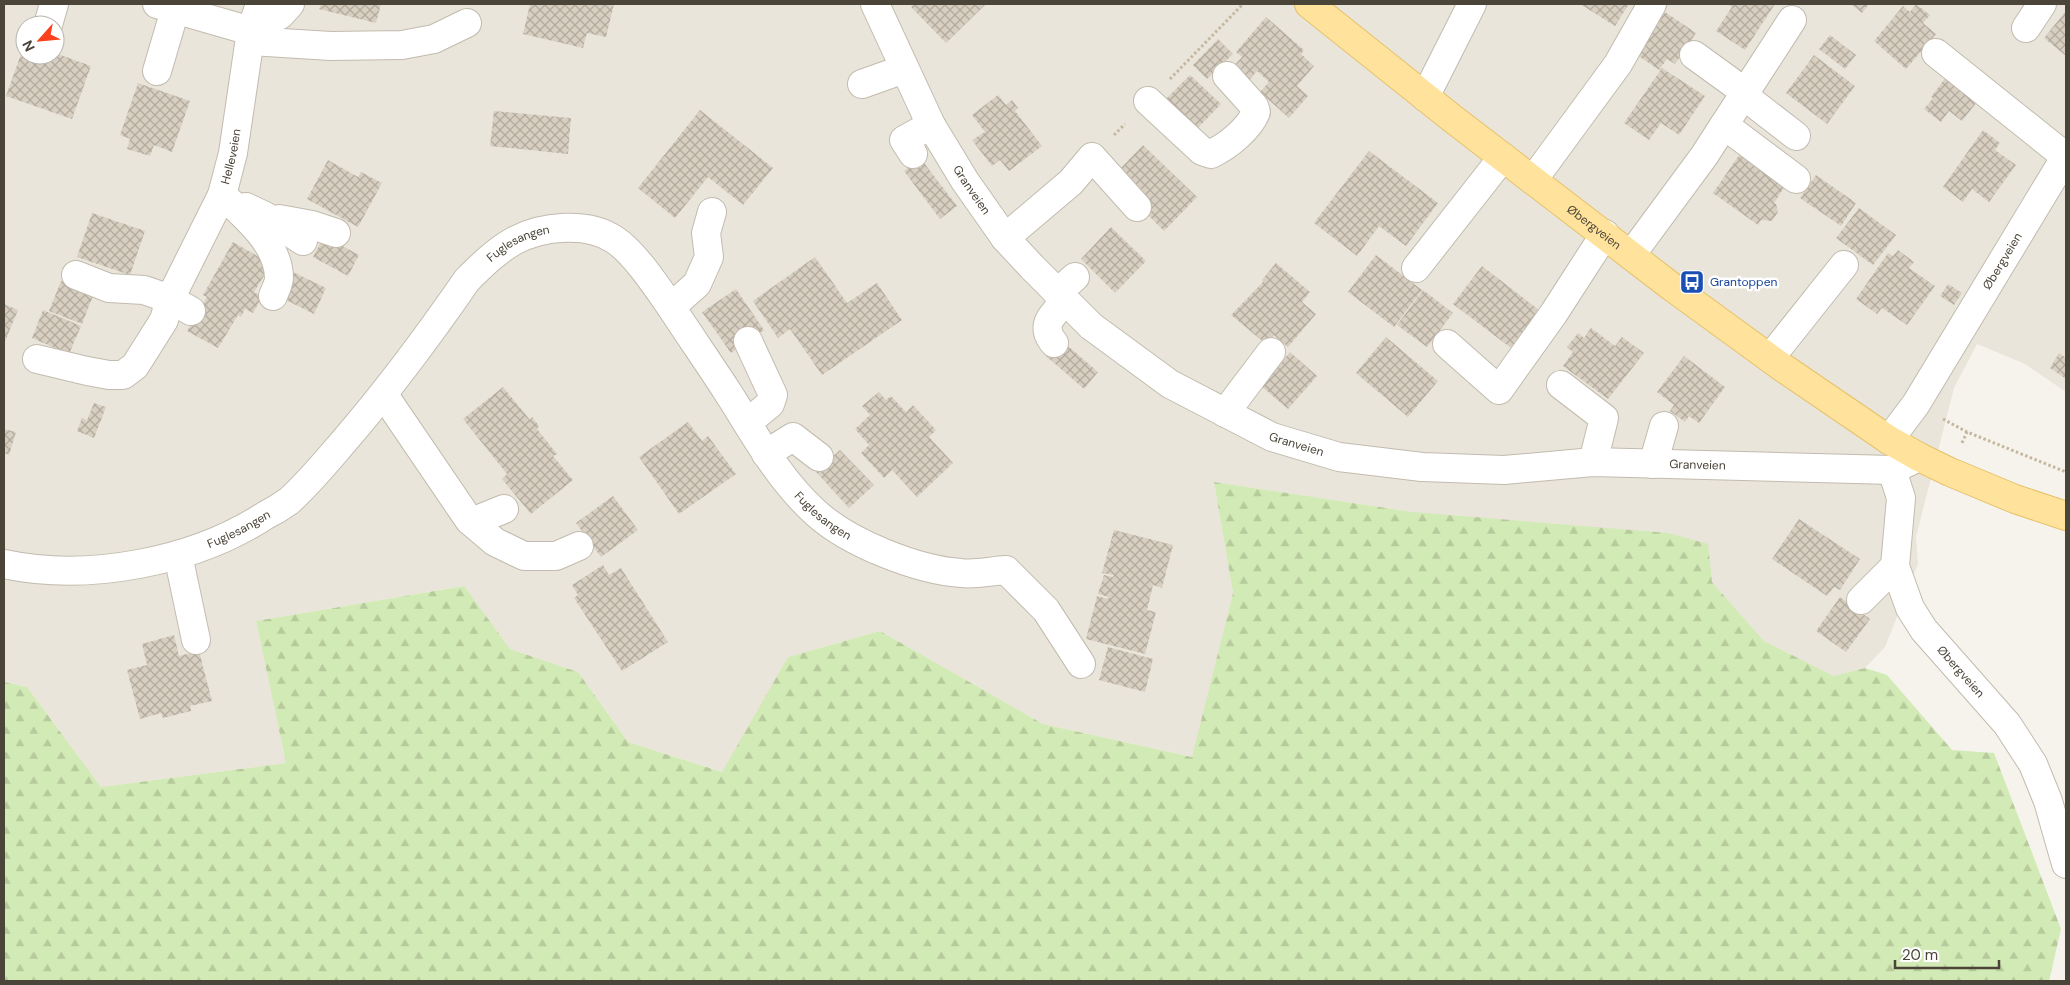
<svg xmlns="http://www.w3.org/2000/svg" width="2070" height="985" font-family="'DM Sans',sans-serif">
	<defs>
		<pattern id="forest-firs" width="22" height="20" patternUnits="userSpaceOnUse" patternTransform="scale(1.25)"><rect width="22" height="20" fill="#d2eab5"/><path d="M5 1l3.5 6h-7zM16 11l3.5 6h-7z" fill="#b6ca9c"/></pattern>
		<pattern id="building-cross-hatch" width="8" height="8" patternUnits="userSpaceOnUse" patternTransform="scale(1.25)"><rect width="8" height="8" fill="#d8cfc1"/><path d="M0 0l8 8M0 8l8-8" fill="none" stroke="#b1aa9e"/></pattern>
	</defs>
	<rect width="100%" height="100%" fill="#f6f3ec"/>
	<!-- residential -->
	<path fill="#eae5da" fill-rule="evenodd" d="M4,4H2066V392L2025,364L1977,344L1954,388L1916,537L1918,564L1885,647L1865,668L1834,676L1764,641L1712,582L1413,512L1214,482L1233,593L1193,757L1043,724L880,631L788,657L723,772L628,742L578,672L510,649L463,586L256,621L286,763L101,787L27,687L4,682ZM25,25H55V55H25Z"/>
	<!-- forest -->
	<path fill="url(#forest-firs)" d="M1214,482L1413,512L1668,533L1708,544L1712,582L1764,641L1834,676L1865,668L1887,675L1952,750L1994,753L2061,929L2049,981H4V682L27,687L101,787L286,763L256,621L464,586L510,649L578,672L628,742L722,772L788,657L880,631L1043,724L1192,757L1233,593Z"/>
	<!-- building -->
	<path fill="url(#building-cross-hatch)" d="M321,4H381L376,23L319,9Z
		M530,4H614L606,37L587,33L583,48L523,34Z
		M914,4H986L946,43L911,7Z
		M1580,4H1629L1615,26Z
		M1727,4H1775L1745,50L1716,31L1732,7Z
		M1851,4H1869L1862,13Z
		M1916,4L1930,15L1923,23L1936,34L1906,69L1874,41L1903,6L1910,12Z
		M2066,11V56L2044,38Z
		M1665,12L1696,33L1675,64L1667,59L1659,70L1637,55Z
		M1266,17L1304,50L1301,54L1314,66L1297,86L1308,96L1289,118L1260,92L1269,82L1257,71L1247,83L1231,69L1242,57L1236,52Z
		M1830,35L1856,55L1845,69L1819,49Z
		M1218,39L1233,54L1207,79L1193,65Z
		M25,43V55H55V53L91,66L72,119L6,96Z
		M1814,55L1855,86L1827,124L1786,93Z
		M1662,68L1705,96L1679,135L1661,123L1649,140L1624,123Z
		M1190,75L1221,104L1196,130L1165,100Z
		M1946,77L1977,102L1962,121L1949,111L1941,122L1924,109L1933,98L1931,97Z
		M138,83L190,101L172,152L154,145L150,156L127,149L130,139L120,135Z
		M998,95L1006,105L1012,100L1018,108L1015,111L1042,146L1009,171L1000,160L992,166L972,140L985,132L972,115Z
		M700,110L773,168L743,205L708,177L675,218L638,188Z
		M494,111L571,118L568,154L490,146Z
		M1983,130L2000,143L1995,150L2016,165L1989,202L1972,189L1963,202L1943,187Z
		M1143,145L1197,197L1164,231L1146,213L1119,170Z
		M1744,148L1789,180L1774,203L1776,204L1778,212L1772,221L1761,220L1758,225L1713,193Z
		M1369,151L1438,203L1406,246L1379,226L1357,256L1314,223Z
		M921,159L957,206L940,219L904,171Z
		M328,160L358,177L361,172L382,183L358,227L307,199Z
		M1816,175L1856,203L1841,226L1800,198Z
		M1859,208L1896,235L1873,265L1836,238Z
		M92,213L145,231L130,275L77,257Z
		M1111,227L1146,261L1115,293L1081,259Z
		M324,236L359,255L348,276L313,257Z
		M233,242L271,264L254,292L262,297L253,313L245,309L241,317L238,315L218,348L187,331L207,297L203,295Z
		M1898,250L1914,262L1909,268L1935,286L1907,325L1882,308L1877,314L1856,299L1888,253L1893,256Z
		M1376,255L1422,290L1394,327L1348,292Z
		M815,257L847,303L877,283L902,320L822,375L790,329L778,338L753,301Z
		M1276,263L1310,292L1302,302L1316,314L1288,347L1274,335L1266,344L1231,315L1263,282L1262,280Z
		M1482,266L1539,310L1511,348L1453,304Z
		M293,272L326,288L314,314L280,297Z
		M61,281L93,296L82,324L49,311Z
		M1948,284L1962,293L1954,305L1940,296Z
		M736,289L764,330L731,353L702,312Z
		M1423,290L1453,313L1427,347L1397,325Z
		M4,304L18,310L4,344Z
		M43,310L81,326L69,354L32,338Z
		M1591,328L1615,346L1622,337L1644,353L1608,399L1563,366L1573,352L1567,347L1578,333L1584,338Z
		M1386,337L1438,381L1408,417L1356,373Z
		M1060,339L1098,372L1084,389L1046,356Z
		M1290,352L1317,376L1288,409L1261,386Z
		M2059,353L2066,358V379L2050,368Z
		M1684,356L1725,387L1699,423L1689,416L1685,422L1670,411L1674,405L1657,392Z
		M503,387L530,420L532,417L539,426L537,429L557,454L553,456L573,480L531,514L502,479L507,474L463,419Z
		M879,392L886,400L891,396L906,412L913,405L936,430L929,437L953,463L917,497L892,470L884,478L861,453L869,445L855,429L870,415L862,406Z
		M94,403L106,407L94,438L77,431L82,418L87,420Z
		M688,422L702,441L708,436L736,474L679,514L639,457Z
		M4,429L16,432L9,455L4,453Z
		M840,450L874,485L849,508L816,472Z
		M613,496L638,530L601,557L576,523Z
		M1799,519L1860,559L1840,590L1834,587L1827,596L1772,559Z
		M1114,530L1173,545L1162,588L1153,585L1147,610L1156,612L1145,654L1086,639L1097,596L1108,599L1109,597L1098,594L1104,575L1113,577L1114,575L1102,573Z
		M603,565L609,575L621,568L668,642L622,671L574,598L578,595L572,585Z
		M1840,597L1870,619L1846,652L1816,631Z
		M174,635L179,656L199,651L212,701L190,706L191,711L163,718L161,713L140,719L127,670L147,665L142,644Z
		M1108,647L1153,659L1145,692L1099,680Z"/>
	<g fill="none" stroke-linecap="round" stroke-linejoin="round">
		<defs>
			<g id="minor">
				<path d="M157,4L251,31"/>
				<path id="s1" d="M875,4L931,125L965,181L1005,238L1032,267L1091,326L1170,384L1272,437L1339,457L1422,467L1504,470L1593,462L1892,470L1919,457"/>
				<path d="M48,25L54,4"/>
				<path d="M252,28L280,15L290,4"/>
				<path d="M2026,28L2042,4"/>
				<path d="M250,41L331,46L402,45L434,39L467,23"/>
				<path d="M1936,53L2066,157"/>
				<path d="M1694,55L1745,92"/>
				<path d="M157,71L175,10"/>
				<path d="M862,84L904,69"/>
				<path d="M1743,95L1796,136"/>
				<path d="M1425,97L1472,4"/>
				<path d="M1148,101L1202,151L1211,154C1228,146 1249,129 1256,112L1254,106L1227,76"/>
				<path d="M1724,125L1796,179"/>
				<path d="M913,154L904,140L931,125"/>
				<path d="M1533,180L1618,64L1652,4"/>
				<path d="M222,195C244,215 279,244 279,278C279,283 275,291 273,296"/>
				<path d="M246,207L265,216L303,241"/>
				<path d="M279,219L312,225L336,233"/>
				<path d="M1005,238L1071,182L1092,157L1137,207"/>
				<path d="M1631,255L1704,156L1792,20"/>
				<path d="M1416,268L1503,157"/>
				<path d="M76,275L109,288L144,290L170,299L191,311"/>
				<path d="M1057,293L1075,277"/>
				<path d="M671,307L697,284L709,257L706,233L712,212"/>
				<path d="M1054,343C1039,325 1053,314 1065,302"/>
				<path d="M1447,344L1499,390L1554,313L1605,234"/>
				<path d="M1770,358L1844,265"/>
				<path id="s2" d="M37,359L87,371L109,375H123L135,366L164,320L170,299L222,195L233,153L251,31L260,4"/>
				<path d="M1561,385L1604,418L1593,462"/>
				<path d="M384,395L469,520L495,542L524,556H556L579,546"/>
				<path d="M1225,413L1271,352"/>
				<path d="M747,423L770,404L773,395L748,341"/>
				<path id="s3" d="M1889,440L1916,404L2066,156"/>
				<path d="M766,454L793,437L819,457"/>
				<path d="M1653,464L1664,426"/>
				<path id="s4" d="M1892,470L1901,498L1895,566L1910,608L1924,630L2007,724L2033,764L2048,801L2066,864"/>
				<path d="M472,522L504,509"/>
				<path d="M178,555L196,640"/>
				<path id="s5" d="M4,564C88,582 194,562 266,515C274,511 282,506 289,501C310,482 327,461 345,440C389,389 429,335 467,280C481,266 496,251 514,241C541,226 588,221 615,240C635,253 659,290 673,310C690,336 708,362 725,388C753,431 777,478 816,513C849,543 917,570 961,573C975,575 991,571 1006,570L1046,610L1081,664"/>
				<path d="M1861,600L1895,566"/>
			</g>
			<g id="major">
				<path id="s6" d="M1309,4L1453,119L1672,287L1779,365L1889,440L1919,457L1950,472L2015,499L2066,516"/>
			</g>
		</defs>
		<!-- minor casing -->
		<use href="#minor" stroke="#c2bbae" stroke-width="30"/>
		<!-- major casing -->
		<use href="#major" stroke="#e6c16a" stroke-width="30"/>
		<!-- path -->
		<path stroke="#c4b79f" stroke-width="3" stroke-dasharray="2.5 2.5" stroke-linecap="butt" d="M1170,79L1243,4
			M1114,135L1125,124
			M1943,419L1967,432L2066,472
			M1962,443L1967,432"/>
		<!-- minor -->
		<use href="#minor" stroke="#fff" stroke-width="28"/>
		<!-- major -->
		<use href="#major" stroke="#ffe39c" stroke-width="28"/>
	</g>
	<!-- icons -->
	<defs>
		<symbol id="bus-square" viewBox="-11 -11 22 22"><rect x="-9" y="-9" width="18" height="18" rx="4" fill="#1a4fb4" stroke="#fff"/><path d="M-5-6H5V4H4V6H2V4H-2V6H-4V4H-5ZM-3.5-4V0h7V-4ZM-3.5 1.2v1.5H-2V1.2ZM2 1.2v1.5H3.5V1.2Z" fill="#fff"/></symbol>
	</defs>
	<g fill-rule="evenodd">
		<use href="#bus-square" x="1678" y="268" width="28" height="28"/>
	</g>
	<g text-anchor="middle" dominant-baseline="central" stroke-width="5" stroke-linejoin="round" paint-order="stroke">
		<!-- street labels -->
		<g font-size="12" fill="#4b4439" stroke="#fff">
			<text stroke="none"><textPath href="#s2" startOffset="335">Helleveien</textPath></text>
			<text stroke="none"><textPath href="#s1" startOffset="210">Granveien</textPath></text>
			<text stroke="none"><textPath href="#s6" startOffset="362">Øbergveien</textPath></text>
			<text stroke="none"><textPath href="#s5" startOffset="648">Fuglesangen</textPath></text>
			<text stroke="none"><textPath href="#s3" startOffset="212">Øbergveien</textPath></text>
			<text stroke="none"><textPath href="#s1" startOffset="630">Granveien</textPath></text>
			<text stroke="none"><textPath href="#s1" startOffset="1034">Granveien</textPath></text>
			<text stroke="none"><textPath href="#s5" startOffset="1098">Fuglesangen</textPath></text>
			<text stroke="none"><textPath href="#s5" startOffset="242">Fuglesangen</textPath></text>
			<text stroke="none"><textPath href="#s4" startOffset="224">Øbergveien</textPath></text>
		</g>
		<!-- transit labels -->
		<g font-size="12" fill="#164399" stroke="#fff" text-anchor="start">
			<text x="1710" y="282">Grantoppen</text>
		</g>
	</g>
	<!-- border -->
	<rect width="2070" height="985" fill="none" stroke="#4b4439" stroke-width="10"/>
	<!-- north arrow -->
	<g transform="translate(40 40) rotate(243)"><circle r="24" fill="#ffffff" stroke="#b7b4b0"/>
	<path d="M0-4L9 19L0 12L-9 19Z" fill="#fc3f1d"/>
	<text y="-8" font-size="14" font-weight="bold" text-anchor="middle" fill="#4b4439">N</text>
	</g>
	<!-- scale -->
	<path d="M1895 960v8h104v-8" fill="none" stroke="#4b4439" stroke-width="2.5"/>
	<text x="1902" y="960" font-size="15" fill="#4b4439" stroke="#ffffff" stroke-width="4" paint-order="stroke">20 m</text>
</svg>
